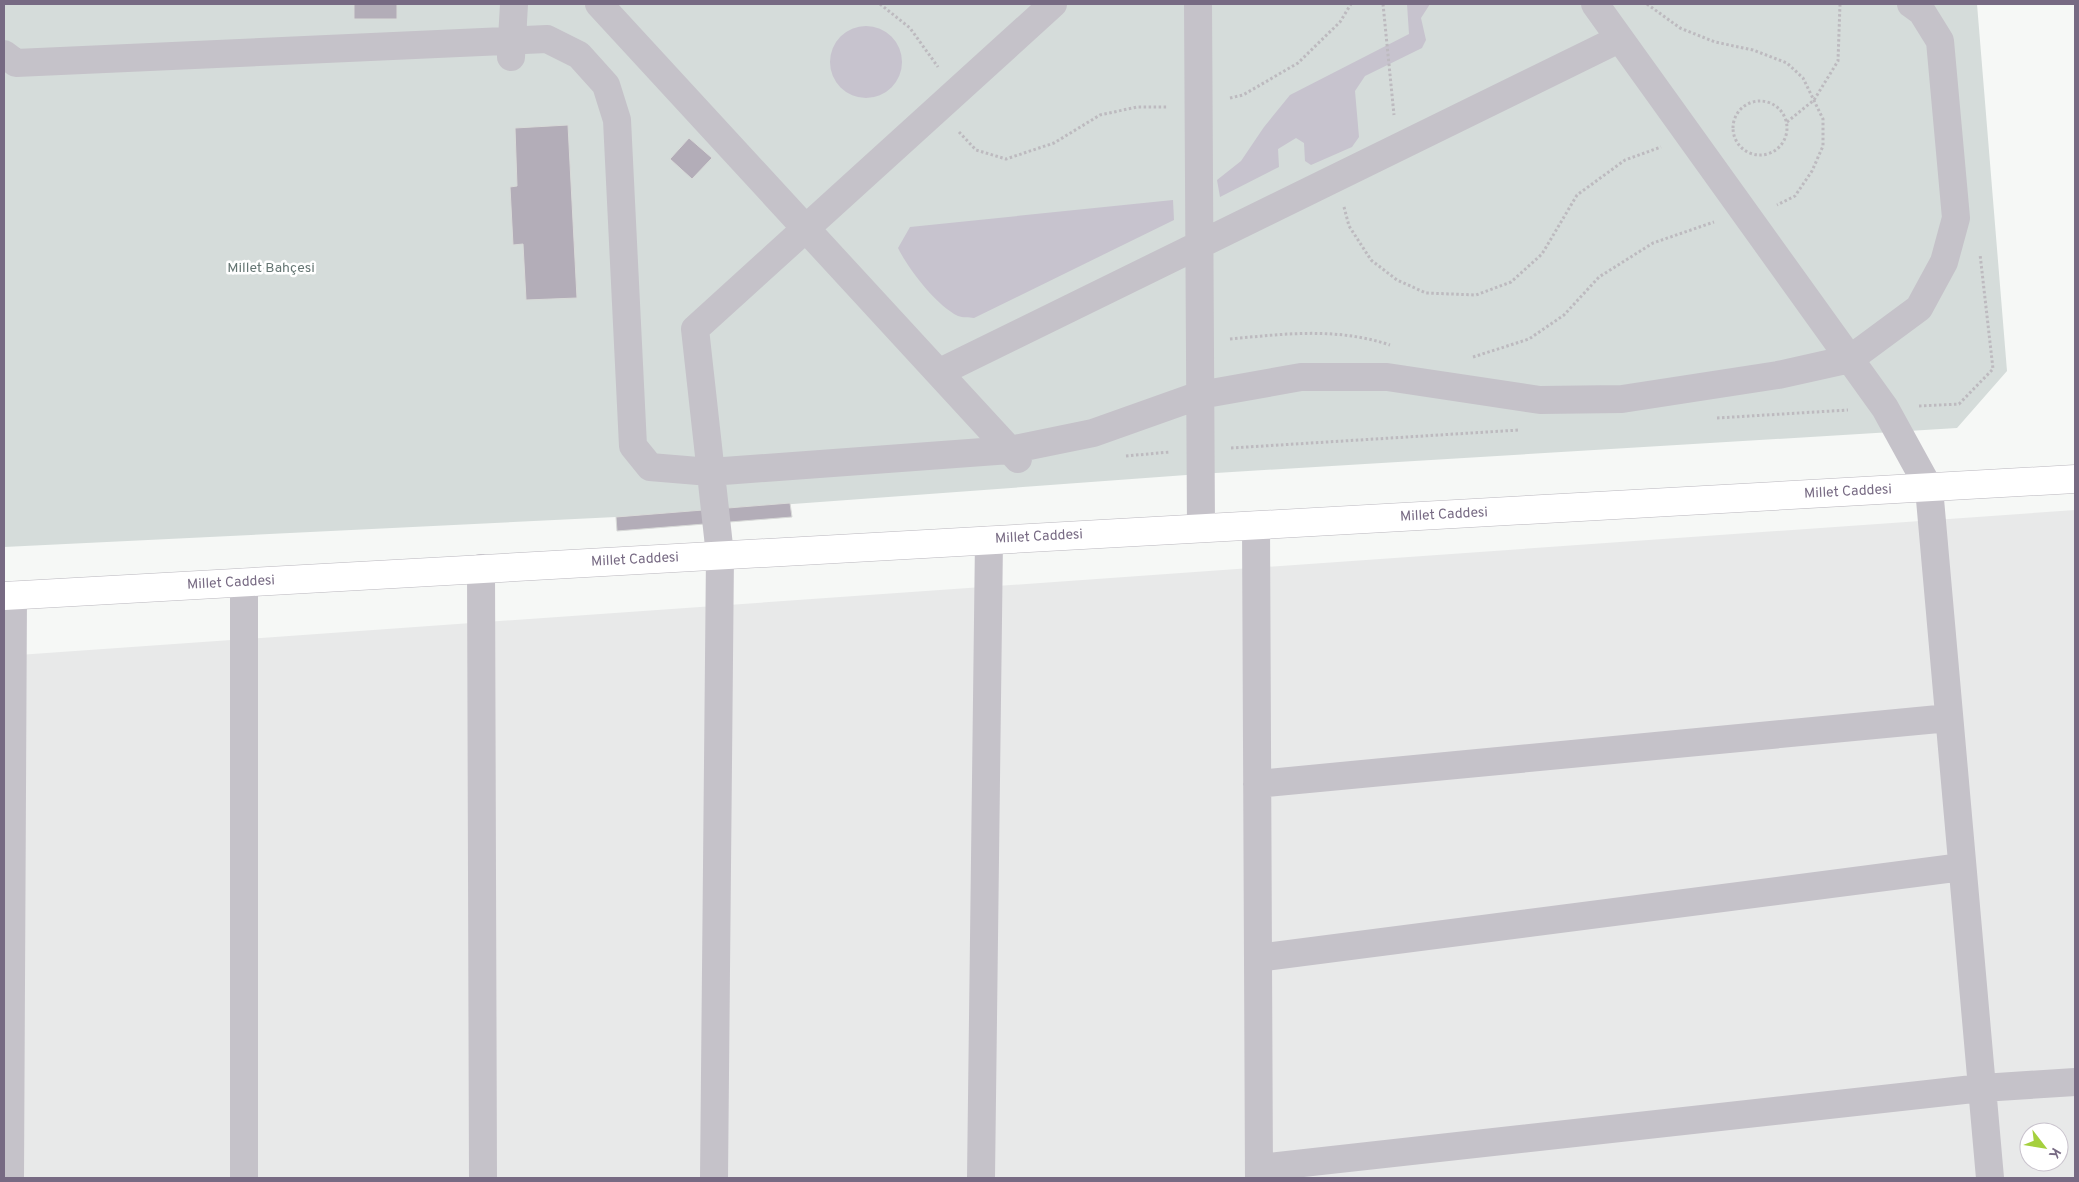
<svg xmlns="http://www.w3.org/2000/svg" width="2079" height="1182" font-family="Overpass,sans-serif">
	<rect width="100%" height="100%" fill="#f6f8f6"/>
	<!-- built -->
	<path fill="#e8e9e9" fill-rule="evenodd" d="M2075,510V1178H4V656ZM2029,1132H2059V1162H2029Z"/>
	<!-- green -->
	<path fill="#d5dcda" d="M4,4H1977L2007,371L1957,428L1200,474L616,517L4,547Z"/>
	<!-- water -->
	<path fill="#c7c3ce" d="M1407,4H1430L1421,18L1426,40L1422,48L1365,76L1355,91L1359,137L1352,147L1311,165L1305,161L1304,143L1296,138L1278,149L1279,167L1220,197L1217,180L1241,161L1264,127L1290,95L1409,34Z
		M830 62a36 36 0 1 1 72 0a36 36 0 1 1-72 0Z
		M1173,200L1174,220L974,318C969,317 963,318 958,316C936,305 909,270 898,248L910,227Z"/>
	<!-- building -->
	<path fill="#b3adb8" stroke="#d8dad8" d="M354,4H397V19H354Z
		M568,125L577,298L526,300L523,244L513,245L510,187L517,186L515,128Z
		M689,138L712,158L692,179L670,159Z
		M790,503L792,517L617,531L616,517Z"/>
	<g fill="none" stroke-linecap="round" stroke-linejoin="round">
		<defs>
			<path id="major" d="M4,596L2075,479"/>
		</defs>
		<!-- major casing -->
		<use href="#major" stroke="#b9b6bd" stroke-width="29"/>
		<!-- path -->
		<path stroke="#bdbabf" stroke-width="3" stroke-dasharray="2.5 2.5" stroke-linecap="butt" d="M880,4L910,28L938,67
			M1383,4L1394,115
			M1647,4L1680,28L1715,42L1753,50L1787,63L1803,78L1823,119V146L1812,171L1795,196L1777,205
			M1230,98L1243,95L1298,63L1340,22L1351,4
			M1733 128a27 27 0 1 1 54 0a27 27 0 1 1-54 0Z
			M1787,122L1814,100L1838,61L1840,4
			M959,132L976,150L1006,159L1054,143L1100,115L1137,107H1168
			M1344,207L1349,226L1371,260L1397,280L1426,293L1476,295L1511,282L1542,254L1577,195L1625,160L1661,147
			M1230,339C1284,334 1336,327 1390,345
			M1473,357L1529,339L1564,315L1599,277L1653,243L1714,222
			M1919,406L1959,404L1993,369L1980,254
			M1717,418L1848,410
			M1231,448L1519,430
			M1126,456L1170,452"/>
		<!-- minor -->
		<path stroke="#c5c2c9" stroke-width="28" d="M599,4L1018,459
			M1198,4L1201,528
			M1595,4L1885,408L1929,488L1990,1178
			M4,54L16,63L547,39L579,55L606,85L617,120L633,446L650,467L710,472L1010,450L1093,433L1200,395L1301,377H1387L1540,400L1622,399L1778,375L1850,359L1919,308L1944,262L1956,218L1940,41L1922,12L1911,4
			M511,57L514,4
			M940,372L1619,39
			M1256,525L1259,1178
			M481,568L483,1178
			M244,582V1178
			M1257,784L1949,718
			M1258,958L1962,867
			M1259,1168L1982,1088L2075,1082
			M10,1178L13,595
			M714,1178L720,555L695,329L1053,4
			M981,1178L989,540"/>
		<!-- major -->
		<use href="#major" stroke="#fff" stroke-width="28"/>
	</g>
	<g text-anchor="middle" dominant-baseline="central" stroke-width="5" stroke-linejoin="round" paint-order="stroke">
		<!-- park labels -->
		<g font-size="14" fill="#657673" stroke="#fff">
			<text x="271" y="268">Millet Bahçesi</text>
		</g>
		<!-- street labels -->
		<g font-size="14" fill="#776a83" stroke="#fff">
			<text transform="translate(1848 492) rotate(-3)">Millet Caddesi</text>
			<text transform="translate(1444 515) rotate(-3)">Millet Caddesi</text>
			<text transform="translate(1039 537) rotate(-3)">Millet Caddesi</text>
			<text transform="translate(635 560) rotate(-3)">Millet Caddesi</text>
			<text transform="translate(231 583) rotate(-3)">Millet Caddesi</text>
		</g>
	</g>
	<!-- border -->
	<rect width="2079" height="1182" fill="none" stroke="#776a83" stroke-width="10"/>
	<!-- north arrow -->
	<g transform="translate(2044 1147) rotate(121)"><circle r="24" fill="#ffffff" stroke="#c9c3cd"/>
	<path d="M0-4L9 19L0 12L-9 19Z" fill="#a5d03e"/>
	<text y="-8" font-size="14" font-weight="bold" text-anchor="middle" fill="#776a83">K</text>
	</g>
</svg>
